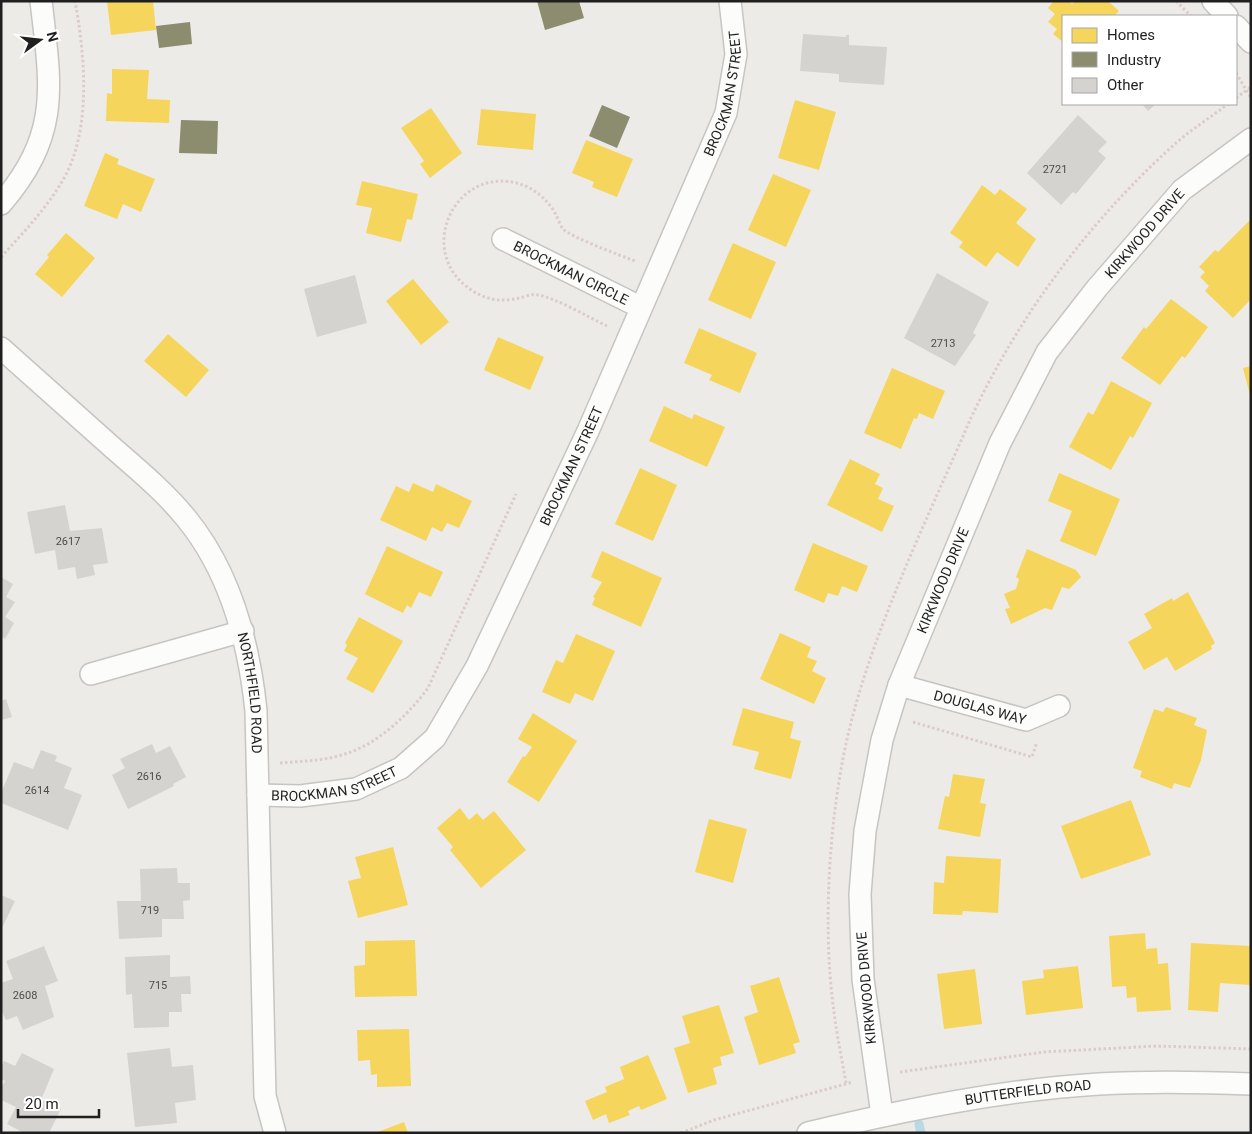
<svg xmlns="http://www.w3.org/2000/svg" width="1252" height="1134" font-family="Roboto,sans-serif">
	<rect width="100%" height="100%" fill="#edebe7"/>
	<!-- homes -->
	<path fill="#f6d55c" d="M107,1H153L156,30L111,35Z
		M1054,1H1069L1072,4L1075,1H1108L1119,11L1114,16H1063V42L1053,34L1057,29L1048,22L1055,14L1048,8Z
		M112,69L149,70L147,99L170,100L169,123L106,121L107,93L112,94Z
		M795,100L836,112L819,170L778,158Z
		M431,108L462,153L430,178L420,164L424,161L401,128Z
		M481,109L536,114L533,150L477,145Z
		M586,140L633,159L617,197L592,187L594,182L572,173Z
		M105,153L119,159L117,164L155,179L141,212L123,204L117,219L84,206Z
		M773,174L811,190L786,247L748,230Z
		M362,181L418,194L412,220L407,219L401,242L366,233L372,208L356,205Z
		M982,185L995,195L1000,189L1027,209L1016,223L1036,239L1018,267L997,252L986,267L959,247L963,242L950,233Z
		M1251,219V299L1233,318L1205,291L1209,286L1200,277L1205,272L1199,267L1215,250L1218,252Z
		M66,233L95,258L62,297L35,274L49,257L47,255Z
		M733,243L776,262L751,319L708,300Z
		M413,279L449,322L421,345L386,301Z
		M1171,299L1208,327L1185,358L1182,356L1160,385L1121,358L1144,327L1146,329Z
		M699,328L757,353L740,393L709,380L712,375L684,363Z
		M168,334L209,370L186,397L144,361Z
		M498,337L544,357L530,390L484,370Z
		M1251,366V395H1250L1243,368Z
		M892,368L945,391L933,419L919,413L917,419L914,418L901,449L864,433Z
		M1111,381L1152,403L1133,438L1130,436L1111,470L1069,447L1088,412L1093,415Z
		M664,406L692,419L694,414L725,427L707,467L649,441Z
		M850,459L880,474L875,484L883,488L878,499L894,506L882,532L827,505Z
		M640,468L677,485L653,541L615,524Z
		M1059,473L1120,499L1096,556L1060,541L1072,511L1048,501Z
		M413,483L433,492L436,484L472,501L459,528L447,523L442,532L432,527L426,541L380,520L396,486L409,492Z
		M813,543L868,566L857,592L842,586L838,596L828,593L824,603L794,590Z
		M387,546L443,572L431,597L419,592L411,608L407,605L403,613L365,594Z
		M1027,549L1076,570L1081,577L1069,589L1062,587L1052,610L1045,608L1011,624L1005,609L1010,608L1004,594L1016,589L1019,579L1016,577Z
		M602,551L662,578L641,627L592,605L595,598L593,597L602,582L591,577Z
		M1188,592L1215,643L1211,646L1212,649L1175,671L1167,657L1144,670L1128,642L1152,628L1144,614L1172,598L1173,601Z
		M359,617L403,641L373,693L346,679L358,658L344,651L347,645L345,643Z
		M780,633L811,647L807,657L817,661L812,671L826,678L814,704L760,679Z
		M576,634L615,651L593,701L575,693L570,704L542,692L556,660L563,663Z
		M1166,707L1197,718L1194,725L1207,730L1201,760L1190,788L1174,783L1172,789L1140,777L1142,771L1133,768L1154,709L1163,712Z
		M743,708L794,722L790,738L801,741L791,779L754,769L759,752L732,745Z
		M533,713L577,741L539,802L507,782L523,756L525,757L532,747L518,739Z
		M953,774L985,779L980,803L986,804L980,837L938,829L945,796L949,797Z
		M1131,800L1151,855L1081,879L1061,826Z
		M460,808L469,820L477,813L483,820L494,811L526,850L481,888L450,850L453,847L437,828Z
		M709,819L747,829L733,883L695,872Z
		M393,847L408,905L358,918L348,881L361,878L355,857Z
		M946,856L1001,859L998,913L963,911L962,915L933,914L934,882L944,883Z
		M1145,933L1146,949L1157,948L1158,964L1168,963L1171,1010L1137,1012L1136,997L1127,998L1126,986L1112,987L1109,936Z
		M415,940L417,996L355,997L354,966L365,965V941Z
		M1191,943L1251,946V985L1220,983L1218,1012L1188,1010Z
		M1078,966L1083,1008L1026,1015L1022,981L1044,978L1043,970Z
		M975,969L982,1024L944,1029L937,974Z
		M779,977L800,1042L793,1044L796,1053L759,1065L744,1017L758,1012L750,986Z
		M719,1005L734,1053L720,1057L722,1065L713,1068L717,1084L688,1093L674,1048L690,1043L682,1016Z
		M409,1029L411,1086L377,1087V1074L371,1075L370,1060L358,1061L357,1030Z
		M648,1055L667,1099L641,1110L639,1106L628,1111L630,1115L609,1123L606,1114L593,1120L585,1101L607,1092L605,1087L624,1079L620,1067Z
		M404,1122L408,1133H375Z"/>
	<!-- industry -->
	<path fill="#8c8c6e" d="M537,1H579L584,18L545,30Z
		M190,22L192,44L159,48L156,26Z
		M602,105L630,117L617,148L589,136Z
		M181,120L218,121L217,154L179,153Z"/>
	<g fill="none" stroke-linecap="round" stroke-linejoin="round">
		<!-- stream -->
		<path stroke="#b8dae3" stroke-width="9" d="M919,1124L921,1133"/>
	</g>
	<!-- building -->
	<path fill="#d5d3d0" d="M803,34L846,37V35H849V45L887,47L884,85L839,82V74L800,71Z
		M1142,104H1156L1148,111Z
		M1078,115L1107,142L1098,151L1106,158L1076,194L1073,192L1061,205L1027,173Z
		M937,273L989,302L973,333L976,335L955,366L904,338Z
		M355,275L367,323L317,337L304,289Z
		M65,505L70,531L102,528L108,563L93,565L95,575L77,579L75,567L58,570L55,550L35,554L27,512Z
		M1,577L13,584L6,597L15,602L5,617L14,623L5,639L1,636Z
		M6,699L12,717L1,720V701Z
		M152,744L156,753L170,746L186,777L173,784L174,786L128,809L112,775L125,768L120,759Z
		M41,750L57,756L55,761L72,768L64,788L82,795L68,830L1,803V793L14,762L33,769Z
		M177,868L178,883H190V900L183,901L184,919H162V937L119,939L117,901H141L140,869Z
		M1,895L15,901L1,930Z
		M44,946L58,981L45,986L54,1017L23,1030L17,1016L6,1020L1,1010V983L13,979L6,961Z
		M170,955V977L190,976L191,994H181L182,1012H169V1027L134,1028L132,994L126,995L125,957Z
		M170,1048L172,1067L193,1065L196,1100L175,1103L177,1123L135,1127L127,1053Z
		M22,1053L54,1069L41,1100L61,1109L49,1133H24L7,1124L16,1107L1,1100V1088L5,1081L1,1079V1067L4,1061L15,1066Z"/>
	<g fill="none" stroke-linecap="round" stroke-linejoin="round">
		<defs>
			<g id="street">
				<path d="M1213,1L1227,16"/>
				<path d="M1236,26L1251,42"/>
				<path d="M1,204C61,134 51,87 41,1"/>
				<path id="s1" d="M503,239L640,307"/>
				<path id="s2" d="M1,348C38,381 75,414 112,447C137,469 164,491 186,518C231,573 249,642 256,711L265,1096L275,1133"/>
				<path d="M91,674L243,631"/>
				<path id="s3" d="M899,685L1026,720L1059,706"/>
				<path id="s4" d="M258,795L300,796L356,789L401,768L435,738L477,666L588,431L726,113L736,54L730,1"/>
				<path id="s5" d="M882,1115L863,979L860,894L865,831L882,740L899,685L1000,443L1047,352L1097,288L1182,190L1251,139"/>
				<path id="s6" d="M808,1133C904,1110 1001,1090 1099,1084C1150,1081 1200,1082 1251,1084"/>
			</g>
		</defs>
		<!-- street casing -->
		<use href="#street" stroke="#c6c5c3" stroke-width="24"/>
		<!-- path -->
		<path stroke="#dbccca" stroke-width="3" stroke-dasharray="2.5 2.5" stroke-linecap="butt" d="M1176,1L1191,16
			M1236,73L1251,98
			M1236,98L1251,87
			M1,257C23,233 46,209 63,180C92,130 85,56 75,1
			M607,326C588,317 556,298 538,295C532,293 525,297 519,298C499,303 482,299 466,286C419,249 453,172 512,182C531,185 548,199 556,215C558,219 560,225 563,229C570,237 622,256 635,261
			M913,722L1032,757L1037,742
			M280,763C302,761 324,761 345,754C378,744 408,715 428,688L516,494
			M900,1072L1044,1052L1157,1046L1251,1049
			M846,1083C842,1060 837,1036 834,1012C821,920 830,793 856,704C884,606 930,513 970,420C1019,315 1090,220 1176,143C1192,129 1211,117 1228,104
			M681,1133L714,1120L853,1082"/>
		<!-- street -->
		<use href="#street" stroke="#fcfcfb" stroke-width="21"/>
	</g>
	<g text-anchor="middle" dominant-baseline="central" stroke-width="5" stroke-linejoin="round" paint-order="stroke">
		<!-- number labels -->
		<g font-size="11" fill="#4c4c4b">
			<text x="1055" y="169">2721</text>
			<text x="943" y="343">2713</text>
			<text x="68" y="541">2617</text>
			<text x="149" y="776">2616</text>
			<text x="37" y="790">2614</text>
			<text x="150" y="910">719</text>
			<text x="158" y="985">715</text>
			<text x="25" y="995">2608</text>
		</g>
		<!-- street labels -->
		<g font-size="14" fill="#1f1f1f" stroke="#fff">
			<text stroke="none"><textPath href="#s4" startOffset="902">BROCKMAN STREET</textPath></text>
			<text stroke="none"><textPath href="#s5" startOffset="954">KIRKWOOD DRIVE</textPath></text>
			<text stroke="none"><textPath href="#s1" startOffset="76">BROCKMAN CIRCLE</textPath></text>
			<text stroke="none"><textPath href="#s4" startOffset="498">BROCKMAN STREET</textPath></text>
			<text stroke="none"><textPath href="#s5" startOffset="549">KIRKWOOD DRIVE</textPath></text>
			<text stroke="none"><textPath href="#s2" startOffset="441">NORTHFIELD ROAD</textPath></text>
			<text stroke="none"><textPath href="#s3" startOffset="84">DOUGLAS WAY</textPath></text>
			<text stroke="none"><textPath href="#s4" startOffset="78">BROCKMAN STREET</textPath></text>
			<text transform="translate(866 988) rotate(-95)">KIRKWOOD DRIVE</text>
			<text stroke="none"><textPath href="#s6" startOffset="224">BUTTERFIELD ROAD</textPath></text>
		</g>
	</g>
	<!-- border -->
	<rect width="1252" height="1134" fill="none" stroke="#1f1f1f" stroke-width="5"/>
	<!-- legend -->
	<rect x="1062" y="15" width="175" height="90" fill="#ffffff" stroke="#a5a5a5"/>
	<rect x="1072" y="28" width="25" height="15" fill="#f6d55c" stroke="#a5a5a5"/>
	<text x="1107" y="40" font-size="15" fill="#1f1f1f">Homes</text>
	<rect x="1072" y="52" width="25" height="15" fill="#8c8c6e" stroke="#a5a5a5"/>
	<text x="1107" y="65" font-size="15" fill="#1f1f1f">Industry</text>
	<rect x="1072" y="78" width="25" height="15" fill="#d5d3d0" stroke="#a5a5a5"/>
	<text x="1107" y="90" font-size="15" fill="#1f1f1f">Other</text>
	<!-- north arrow -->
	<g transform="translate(40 40) rotate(75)" stroke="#ffffff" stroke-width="4" paint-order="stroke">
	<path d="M0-4L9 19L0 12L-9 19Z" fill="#1f1f1f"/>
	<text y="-8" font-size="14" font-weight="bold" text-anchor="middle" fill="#1f1f1f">N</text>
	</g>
	<!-- scale -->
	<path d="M18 1109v8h81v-8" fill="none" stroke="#1f1f1f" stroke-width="2.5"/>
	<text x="25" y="1109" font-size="15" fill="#1f1f1f" stroke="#ffffff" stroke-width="4" paint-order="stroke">20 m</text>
</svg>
